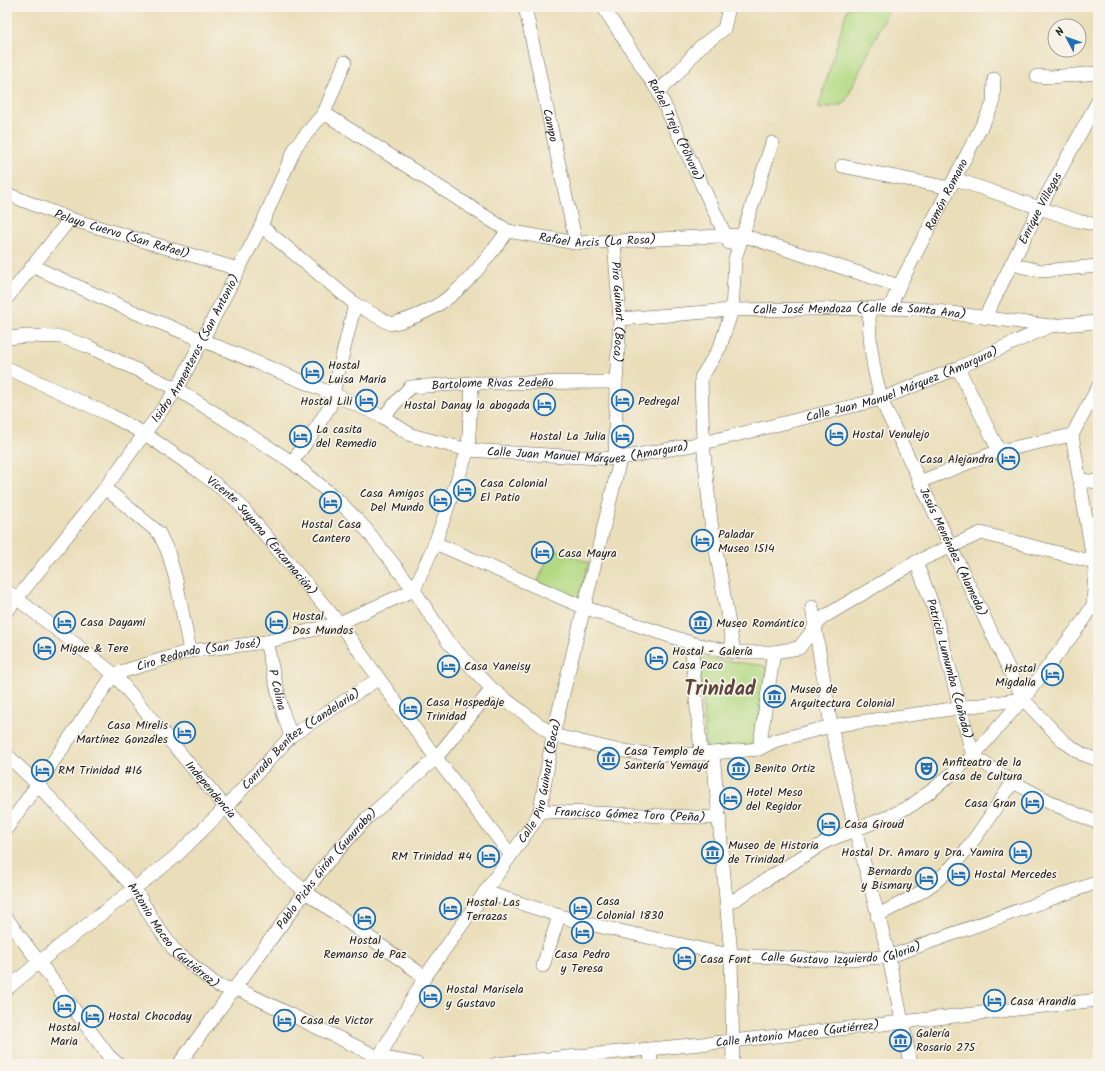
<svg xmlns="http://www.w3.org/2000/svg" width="1105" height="1071" font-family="Kalam,sans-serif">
	<rect width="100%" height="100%" fill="#f7f3e8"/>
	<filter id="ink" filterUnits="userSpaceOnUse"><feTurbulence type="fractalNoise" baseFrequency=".025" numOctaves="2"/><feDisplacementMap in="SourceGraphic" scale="8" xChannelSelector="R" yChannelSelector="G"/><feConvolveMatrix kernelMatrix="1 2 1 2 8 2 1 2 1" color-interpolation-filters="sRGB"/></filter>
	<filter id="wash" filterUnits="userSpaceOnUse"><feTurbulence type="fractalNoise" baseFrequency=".012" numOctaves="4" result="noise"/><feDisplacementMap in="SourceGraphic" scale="16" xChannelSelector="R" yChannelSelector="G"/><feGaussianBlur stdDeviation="0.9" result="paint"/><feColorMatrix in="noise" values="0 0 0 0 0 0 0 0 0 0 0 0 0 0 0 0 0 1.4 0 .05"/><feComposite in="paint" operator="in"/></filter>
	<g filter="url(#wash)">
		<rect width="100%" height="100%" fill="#eadeba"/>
		<!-- green -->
		<path fill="#b3da83" stroke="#687b50" d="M848,7H890L844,104L818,109Z
			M552,548L589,563L578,598L538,582Z
			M701,657L765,666L767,670L755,745L710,750L706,747L699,660Z"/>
	</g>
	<g filter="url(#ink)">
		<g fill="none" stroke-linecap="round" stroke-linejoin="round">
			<defs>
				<g id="minor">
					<path id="s1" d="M525,7L576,243"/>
					<path id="s2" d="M603,7L658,91L729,243"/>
					<path d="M1037,76L1050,77L1098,73"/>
					<path d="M658,91L675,76L700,47L724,29L729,7"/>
					<path id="s3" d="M324,113L508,231L576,243L742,235L899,286"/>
					<path d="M842,166L950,188"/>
					<path d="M955,179L1078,221L1098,225"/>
					<path id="s4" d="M7,194L70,219L238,269"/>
					<path d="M261,226L355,304L391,324C450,310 473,276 508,231"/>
					<path id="s5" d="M614,241L620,319L616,382L615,459"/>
					<path d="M1011,264L1042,271L1098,266"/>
					<path id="s6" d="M32,266L134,312L333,394L383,417L411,435L468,450L615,459L703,443L881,399L958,368L1050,326"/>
					<path d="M7,298L70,219"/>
					<path id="s7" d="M869,308C869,341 873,377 885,408L1023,699L1063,741L1082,754L1098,760"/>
					<path id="s8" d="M890,308L899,286L993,104L994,79"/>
					<path id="s9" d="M985,317L1039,209L1098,101"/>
					<path id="s10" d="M620,319L732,310L890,308L921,309L1050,326L1098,322"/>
					<path d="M7,338L28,336L61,337L87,346L177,389L292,462L339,501L365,528L414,590L448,642L492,689L553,735L616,750L657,755L701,754L759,749L774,741L831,726L1023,699"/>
					<path id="s11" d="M7,368L110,415L145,434L197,470L235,499L339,623L436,758L511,855"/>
					<path d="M958,368L999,451"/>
					<path id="s12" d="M383,417L410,387L472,383L616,382"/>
					<path d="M292,462L311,436L330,406L355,304"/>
					<path d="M1080,480L1098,482"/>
					<path d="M919,482L999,451L1072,435"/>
					<path d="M105,488L159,533L168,552L176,580L190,651"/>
					<path d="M435,543L583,607L691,643L734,652H774L799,648L822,618L916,562L981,533L1093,562"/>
					<path id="s13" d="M916,562L933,606L973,756L1013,782L1058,806L1098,823"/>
					<path id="s14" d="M7,591L114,674L273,864L306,892L425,977"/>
					<path d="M812,607L831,726L855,829L887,949L911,1064"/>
					<path id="s15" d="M7,611L105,488L177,389L261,226L296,146L324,113L345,62"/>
					<path id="s16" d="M266,642L283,713L291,736"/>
					<path d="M691,643L701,754"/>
					<path d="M734,652L711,522L703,443L701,378L720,347L732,310L735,259L772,143"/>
					<path d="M759,749L774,652"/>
					<path d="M713,753L731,955L733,1064"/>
					<path id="s17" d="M7,755L37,784L135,889L154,922L175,951L218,986L242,991L378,1057L417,1064"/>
					<path id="s18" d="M540,811L720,818"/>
					<path id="s19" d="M7,828L114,674L190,651L266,642L339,623L414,590L435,543L468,450L472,383"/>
					<path id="s20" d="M485,892L576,921L714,952L731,955L828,960L888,957L1098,882"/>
					<path d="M727,902L736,899L827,841L890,816L912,805L931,791L973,756L1023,699L1083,621L1093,605L1095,571L1072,435L1098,387"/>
					<path d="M877,916C898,904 922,894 940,878C968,854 992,812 1013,782"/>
					<path d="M7,919L108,1055L118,1064"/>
					<path d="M543,966L559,916"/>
					<path id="s21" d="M7,989L39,962L174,858L226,807L291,736L378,679"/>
					<path d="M650,1049L651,1064"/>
					<path id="s22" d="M179,1064L325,865L367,818L436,758L492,689"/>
					<path id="s23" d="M375,1064L425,977L535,821L540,811L553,735L620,460"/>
					<path id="s24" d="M496,1064L732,1041L1098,1000"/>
				</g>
			</defs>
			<!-- minor casing -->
			<use href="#minor" stroke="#646053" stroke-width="14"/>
			<!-- minor -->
			<use href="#minor" stroke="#fff" stroke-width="13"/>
		</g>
	</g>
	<!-- icons -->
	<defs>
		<symbol id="hotel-ring" viewBox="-11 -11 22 22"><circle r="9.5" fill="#f7f3e8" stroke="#1f6fb2" stroke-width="1.5"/><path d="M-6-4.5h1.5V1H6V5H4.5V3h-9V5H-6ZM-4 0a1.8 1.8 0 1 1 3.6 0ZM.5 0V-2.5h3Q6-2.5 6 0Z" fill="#1f6fb2"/></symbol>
		<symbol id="museum-ring" viewBox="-11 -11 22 22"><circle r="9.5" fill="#f7f3e8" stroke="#1f6fb2" stroke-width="1.5"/><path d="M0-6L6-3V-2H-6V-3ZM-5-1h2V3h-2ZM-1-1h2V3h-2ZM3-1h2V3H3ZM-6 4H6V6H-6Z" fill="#1f6fb2"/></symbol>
		<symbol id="theatre-ring" viewBox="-11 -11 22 22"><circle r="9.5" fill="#f7f3e8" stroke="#1f6fb2" stroke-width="1.5"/><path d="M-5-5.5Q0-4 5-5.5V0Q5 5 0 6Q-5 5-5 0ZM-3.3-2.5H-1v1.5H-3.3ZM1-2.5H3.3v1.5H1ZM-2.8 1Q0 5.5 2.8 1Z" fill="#1f6fb2"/></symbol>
	</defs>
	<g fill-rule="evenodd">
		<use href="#hotel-ring" x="300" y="360" width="25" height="25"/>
		<use href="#hotel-ring" x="354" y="388" width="25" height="25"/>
		<use href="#hotel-ring" x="610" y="388" width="25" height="25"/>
		<use href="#hotel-ring" x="532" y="392" width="25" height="25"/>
		<use href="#hotel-ring" x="824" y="422" width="25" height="25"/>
		<use href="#hotel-ring" x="288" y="424" width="25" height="25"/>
		<use href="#hotel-ring" x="610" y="424" width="25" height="25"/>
		<use href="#hotel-ring" x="996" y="446" width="25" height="25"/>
		<use href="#hotel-ring" x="452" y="478" width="25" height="25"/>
		<use href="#hotel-ring" x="428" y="488" width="25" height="25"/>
		<use href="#hotel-ring" x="318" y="490" width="25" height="25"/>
		<use href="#hotel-ring" x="690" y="528" width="25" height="25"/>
		<use href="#hotel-ring" x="530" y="540" width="25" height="25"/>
		<use href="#hotel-ring" x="52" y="610" width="25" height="25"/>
		<use href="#hotel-ring" x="264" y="610" width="25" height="25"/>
		<use href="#museum-ring" x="688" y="610" width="25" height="25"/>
		<use href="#hotel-ring" x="32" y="636" width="25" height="25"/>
		<use href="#hotel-ring" x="644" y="646" width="25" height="25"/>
		<use href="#hotel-ring" x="436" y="654" width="25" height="25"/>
		<use href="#hotel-ring" x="1040" y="662" width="25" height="25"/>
		<use href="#museum-ring" x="762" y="684" width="25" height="25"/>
		<use href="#hotel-ring" x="398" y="696" width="25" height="25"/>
		<use href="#hotel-ring" x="172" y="720" width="25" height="25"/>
		<use href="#museum-ring" x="596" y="746" width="25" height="25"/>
		<use href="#museum-ring" x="726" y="756" width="25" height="25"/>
		<use href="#theatre-ring" x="914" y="756" width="25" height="25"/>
		<use href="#hotel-ring" x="30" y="758" width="25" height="25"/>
		<use href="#hotel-ring" x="718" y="786" width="25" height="25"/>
		<use href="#hotel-ring" x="1020" y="790" width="25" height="25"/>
		<use href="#hotel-ring" x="816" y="812" width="25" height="25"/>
		<use href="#museum-ring" x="700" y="840" width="25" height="25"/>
		<use href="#hotel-ring" x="1008" y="840" width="25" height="25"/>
		<use href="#hotel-ring" x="476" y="844" width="25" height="25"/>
		<use href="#hotel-ring" x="946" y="862" width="25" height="25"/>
		<use href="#hotel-ring" x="914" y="866" width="25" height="25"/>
		<use href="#hotel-ring" x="568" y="896" width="25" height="25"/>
		<use href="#hotel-ring" x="438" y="896" width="25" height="25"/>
		<use href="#hotel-ring" x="352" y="906" width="25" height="25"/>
		<use href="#hotel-ring" x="570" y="920" width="25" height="25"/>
		<use href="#hotel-ring" x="672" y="946" width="25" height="25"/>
		<use href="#hotel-ring" x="418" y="984" width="25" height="25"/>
		<use href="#hotel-ring" x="982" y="988" width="25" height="25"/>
		<use href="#hotel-ring" x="52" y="994" width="25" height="25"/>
		<use href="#hotel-ring" x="80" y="1004" width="25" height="25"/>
		<use href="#hotel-ring" x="272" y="1008" width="25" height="25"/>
		<use href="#museum-ring" x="888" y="1028" width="25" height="25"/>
	</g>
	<g text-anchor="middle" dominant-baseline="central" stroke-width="3.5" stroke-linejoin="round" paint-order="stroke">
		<!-- street labels -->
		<g font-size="12" fill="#1c1c1c" stroke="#f7f3e8">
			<text stroke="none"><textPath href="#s1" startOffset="121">Campo</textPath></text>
			<text stroke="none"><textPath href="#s2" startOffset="143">Rafael Trejo (Pólvora)</textPath></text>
			<text stroke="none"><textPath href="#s8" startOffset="127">Ramón Romano</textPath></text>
			<text stroke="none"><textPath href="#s9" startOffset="122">Enrique Villegas</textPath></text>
			<text stroke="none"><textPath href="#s4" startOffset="122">Pelayo Cuervo (San Rafael)</textPath></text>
			<text stroke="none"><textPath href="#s3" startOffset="309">Rafael Arcis (La Rosa)</textPath></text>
			<text stroke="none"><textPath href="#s5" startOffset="71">Piro Guinart (Boca)</textPath></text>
			<text stroke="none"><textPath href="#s10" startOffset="240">Calle José Mendoza (Calle de Santa Ana)</textPath></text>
			<text stroke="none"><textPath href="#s15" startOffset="324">Isidro Armenteros (San Antonio)</textPath></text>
			<text stroke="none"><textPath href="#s6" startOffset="919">Calle Juan Manuel Márquez (Amargura)</textPath></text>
			<text stroke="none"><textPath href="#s12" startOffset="123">Bartolome Rivas Zedeño</textPath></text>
			<text stroke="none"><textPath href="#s6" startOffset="595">Calle Juan Manuel Márquez (Amargura)</textPath></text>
			<text stroke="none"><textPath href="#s11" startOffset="309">Vicente Suyama (Encarnación)</textPath></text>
			<text stroke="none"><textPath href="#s7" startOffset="261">Jesús Menéndez (Alameda)</textPath></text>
			<text stroke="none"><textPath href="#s19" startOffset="275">Ciro Redondo (San José)</textPath></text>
			<text stroke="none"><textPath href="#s13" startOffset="112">Patricio Lumumba (Cañada)</textPath></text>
			<text stroke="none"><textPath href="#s16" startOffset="49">P Colina</textPath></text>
			<text stroke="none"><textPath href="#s21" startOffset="387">Conrado Benítez (Candelaria)</textPath></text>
			<text stroke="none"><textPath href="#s23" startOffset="331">Calle Piro Guinart (Boca)</textPath></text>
			<text stroke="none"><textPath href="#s14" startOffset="286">Independencia</textPath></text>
			<text stroke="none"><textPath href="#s18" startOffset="90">Francisco Gómez Toro (Peña)</textPath></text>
			<text stroke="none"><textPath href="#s22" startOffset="245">Pablo Pichs Girón (Guaurabo)</textPath></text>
			<text stroke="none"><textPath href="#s17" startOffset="246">Antonio Maceo (Gutiérrez)</textPath></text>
			<text stroke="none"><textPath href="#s20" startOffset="365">Calle Gustavo Izquierdo (Gloria)</textPath></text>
			<text stroke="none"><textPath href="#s24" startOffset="303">Calle Antonio Maceo (Gutiérrez)</textPath></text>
		</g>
		<!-- poi labels -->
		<g font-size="12" fill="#1c1c1c" stroke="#f7f3e8" text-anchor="start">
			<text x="328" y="365">Hostal<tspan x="328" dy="14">Luisa Maria</tspan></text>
			<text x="352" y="401" text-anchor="end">Hostal Lili</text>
			<text x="638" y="401">Pedregal</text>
			<text x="530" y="405" text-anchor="end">Hostal Danay la abogada</text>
			<text x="316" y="429">La casita<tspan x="316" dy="14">del Remedio</tspan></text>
			<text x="852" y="434">Hostal Venulejo</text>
			<text x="606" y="436" text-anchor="end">Hostal La Julia</text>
			<text x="994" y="459" text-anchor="end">Casa Alejandra</text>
			<text x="480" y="483">Casa Colonial<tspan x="480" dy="14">El Patio</tspan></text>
			<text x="424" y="493" text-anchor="end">Casa Amigos<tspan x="424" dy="14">Del Mundo</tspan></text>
			<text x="331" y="524" text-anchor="middle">Hostal Casa<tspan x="331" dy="14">Cantero</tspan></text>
			<text x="718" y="534">Paladar<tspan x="718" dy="14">Museo 1514</tspan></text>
			<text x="558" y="553">Casa Mayra</text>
			<text x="292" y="616">Hostal<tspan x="292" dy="14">Dos Mundos</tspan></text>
			<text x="80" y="622">Casa Dayami</text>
			<text x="716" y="623">Museo Romántico</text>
			<text x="60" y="648">Migue &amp; Tere</text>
			<text x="672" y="651">Hostal - Galería<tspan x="672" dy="14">Casa Paco</tspan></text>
			<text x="464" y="666">Casa Yaneisy</text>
			<text x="1036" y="668" text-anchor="end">Hostal<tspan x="1036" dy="14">Migdalia</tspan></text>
			<text x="790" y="689">Museo de<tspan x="790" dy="14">Arquitectura Colonial</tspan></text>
			<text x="426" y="702">Casa Hospedaje<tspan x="426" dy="14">Trinidad</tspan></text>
			<text x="168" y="725" text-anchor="end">Casa Mirelis<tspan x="168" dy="14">Martínez Gonzáles</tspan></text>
			<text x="624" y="751">Casa Templo de<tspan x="624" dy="14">Santería Yemayá</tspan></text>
			<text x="942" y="762">Anfiteatro de la<tspan x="942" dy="14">Casa de Cultura</tspan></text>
			<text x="754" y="768">Benito Ortiz</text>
			<text x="58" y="770">RM Trinidad #16</text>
			<text x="746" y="792">Hotel Meso<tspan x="746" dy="14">del Regidor</tspan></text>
			<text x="1016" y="803" text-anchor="end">Casa Gran</text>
			<text x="844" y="824">Casa Giroud</text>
			<text x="728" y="845">Museo de Historia<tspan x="728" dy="14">de Trinidad</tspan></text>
			<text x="1004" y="852" text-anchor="end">Hostal Dr. Amaro y Dra. Yamira</text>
			<text x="472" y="856" text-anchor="end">RM Trinidad #4</text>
			<text x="912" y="871" text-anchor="end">Bernardo<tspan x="912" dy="14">y Bismary</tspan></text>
			<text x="974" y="874">Hostal Mercedes</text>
			<text x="596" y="901">Casa<tspan x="596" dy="14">Colonial 1830</tspan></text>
			<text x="466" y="902">Hostal Las<tspan x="466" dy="14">Terrazas</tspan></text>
			<text x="365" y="940" text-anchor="middle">Hostal<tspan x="365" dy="14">Remanso de Paz</tspan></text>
			<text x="582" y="954" text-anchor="middle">Casa Pedro<tspan x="582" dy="14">y Teresa</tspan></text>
			<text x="700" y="959">Casa Font</text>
			<text x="446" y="989">Hostal Marisela<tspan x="446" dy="14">y Gustavo</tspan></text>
			<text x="1010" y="1001">Casa Arandia</text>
			<text x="108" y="1016">Hostal Chocoday</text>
			<text x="300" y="1020">Casa de Victor</text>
			<text x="64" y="1027" text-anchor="middle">Hostal<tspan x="64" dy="14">Maria</tspan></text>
			<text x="916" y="1033">Galería<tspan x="916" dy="14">Rosario 275</tspan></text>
		</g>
		<!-- town labels -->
		<g font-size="20" font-weight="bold" fill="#5e453d" stroke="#f7f3e8">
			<text x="720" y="690">Trinidad</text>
		</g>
	</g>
	<!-- margin -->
	<rect width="1105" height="1071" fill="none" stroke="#f7f3e8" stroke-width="24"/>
	<!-- north arrow -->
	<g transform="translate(1067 38) rotate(311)"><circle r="19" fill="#f7f3e8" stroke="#9f9d96"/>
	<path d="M0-3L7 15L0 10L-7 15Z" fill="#1f6fb2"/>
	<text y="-6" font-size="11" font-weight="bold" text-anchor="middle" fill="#1c1c1c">N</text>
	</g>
</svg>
